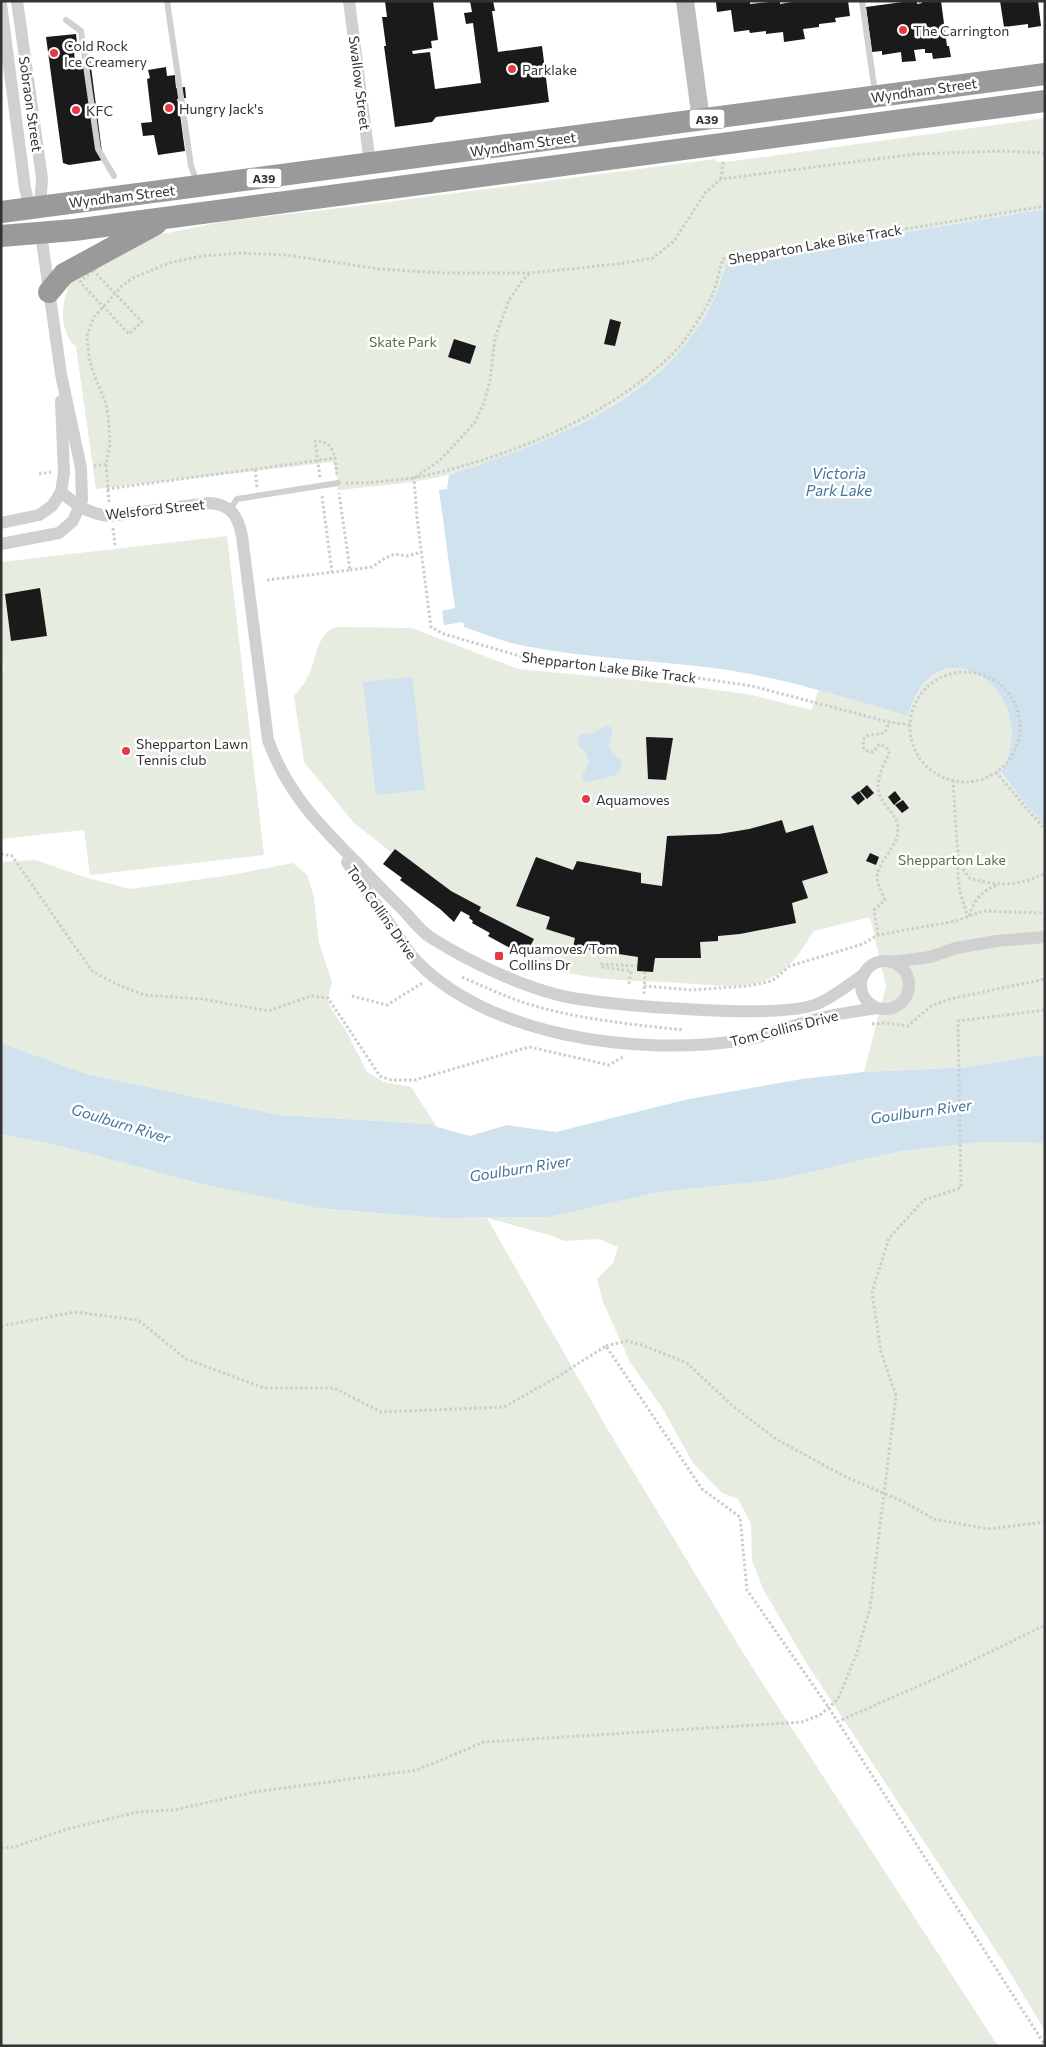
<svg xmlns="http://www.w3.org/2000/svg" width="1046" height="2047" font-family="Commissioner,sans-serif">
	<rect width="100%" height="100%" fill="#fff"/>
	<!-- green -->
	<path fill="#e6ecdf" d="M1045,118V209L727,262C720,284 713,305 700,325C649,403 537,450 451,474C416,484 378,485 342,490H337L338,483L333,462L96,489L76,347C57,329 61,298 74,276L158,235L227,221L349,207L715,159L718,162L734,161Z
		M227,536L264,855L90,875L84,830L1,839V672L4,671L1,647V562Z
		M335,627L412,628L518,669L665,683L731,692L752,695L811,710L819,690L908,716C937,616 1046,690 1001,774L1045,825V1054L969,1067L864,1072L886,986L870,917L814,931C803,947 793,966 775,976C747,991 711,985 681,983C636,980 589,982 546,966C526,959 507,946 488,936L489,933L472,923L473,921L469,918L470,916L461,911L454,922L440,909L400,880L401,877L383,864L391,852L354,823L304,762L294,696C298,691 303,686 306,680C317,663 314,637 335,627Z
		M36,860L81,876L130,889L231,875L293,863L307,875L314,897L319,943L332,982L328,998L330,1007L346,1031L367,1072L384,1082L411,1087L437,1127L427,1124L280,1115L87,1074L1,1043V862Z
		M1,1134L65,1147L317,1208L440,1218L549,1217L659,1192L776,1180L902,1151L983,1142L1045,1143V2031L1008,1969L807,1664L763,1589L752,1560L751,1524L738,1499L722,1493L693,1463L663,1409L630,1362L603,1302L597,1279L613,1263L618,1247L599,1239L564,1241L553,1236L487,1218L608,1430L745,1656L998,2046H1Z"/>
	<!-- water -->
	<path fill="#cfe2ee" d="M1045,209V827L1001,773C1046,691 935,616 908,716C846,698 785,678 721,669C656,660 589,659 525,646C504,642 484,634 464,627L463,622L444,625L442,611L455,608L439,490L447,489L449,475C540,445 644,409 700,325C713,305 720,284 727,262Z
		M412,677L425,790L376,795L363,682Z
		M605,726L611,727L613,730L609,746L613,754L621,760V769C619,772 619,773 615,775C611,776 588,783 585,782L582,776L589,762L586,753L579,746L577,740L580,735L593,733Z
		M1,1043L87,1074L280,1115L427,1124L470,1136L507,1125L556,1132L689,1099L802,1079L864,1072L969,1067L1045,1054V1143L983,1142L902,1151L776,1180L659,1192L549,1217L440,1218L317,1208L199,1183L65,1147L1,1134Z"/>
	<!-- building -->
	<path fill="#1a1a1a" d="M385,1H433L438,40L431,41L432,48L412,51L413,54L430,52L435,89L481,83L473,23L466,24L464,13L472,12L470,1H493L495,11H492L498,52L542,46L549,102L436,117L432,122L395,127L384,46H386L382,17H387Z
		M750,1V4L780,1V4L798,1H848L850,16L835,18L836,22L819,24V27L803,29L805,39L784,42L783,32L766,34V31L750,33L749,30L734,32L731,10L717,12L716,2Z
		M910,1H917V4L922,3V1H941L947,46H949L951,57L933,59L932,53H925V49H923L914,50L916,61L902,62L901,52L882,55V51L872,52L866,7Z
		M1000,1H1038L1041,26L1028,28V24L1004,27Z
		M76,34L77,43H73L75,61L90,59L103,160L69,165L63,163L46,37Z
		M166,67L167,76L175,75L176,88L185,87L186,98L177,99L178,104L187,103L189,113L180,114L185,151L158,155L154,135L143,136L141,123L152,122L147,79L150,78L148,70Z
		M610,319L621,322L615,346L604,344Z
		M454,339L476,346L470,364L448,357Z
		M40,588L47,636L11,641L5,594Z
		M646,737L673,738L666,780L648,779Z
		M867,785L874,793L867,799L860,791Z
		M859,791L865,799L858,805L851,797Z
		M895,791L901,799L894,805L888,797Z
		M903,800L909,808L902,813L895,805Z
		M782,820L786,833L813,825L828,873L802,881L808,898L792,903L796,923L740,934L718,936V941L700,942L701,958H655L653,972L637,971L638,957L573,947L575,938L546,929L550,917L516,906L536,857L573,870L577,861L641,873V883L662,886L667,836L719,834L749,829Z
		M395,849L451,891L481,907L479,911L534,939L525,956L488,936L490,933L472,923L473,921L469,918L470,916L461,911L454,922L440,909L400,880L402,878L383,864Z
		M870,853L879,857L876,865L866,861Z"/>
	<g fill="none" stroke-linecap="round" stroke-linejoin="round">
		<!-- path -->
		<path stroke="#cdcdcd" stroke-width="3" stroke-dasharray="2.5 2.5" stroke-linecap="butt" d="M721,179L723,162
			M93,270L142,322L129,334L80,282Z
			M94,466L106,464
			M255,469L335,458L337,474
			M39,474L51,472
			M320,477L315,441C327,441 332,446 335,458
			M346,483H366L414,478L439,461L460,439L475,422L484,403L490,381L495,338L509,300L522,281L530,273
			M107,489L255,469L257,487
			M322,496L332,572
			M109,502L106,464L110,444L108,414L106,404L92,369L89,356L87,335L94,317L122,286L133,278L169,263L202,256L242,253L286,255L380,269L443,273H531L617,264L653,258L674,241L705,193L721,179L915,154L1002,151L1045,153
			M113,528L115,545
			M350,570L372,567L385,558L395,554L407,556L422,552
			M267,580L350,570L339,493
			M910 727a55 55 0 1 1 110 0a55 55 0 1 1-110 0Z
			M910,725L889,722L752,686L691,677L530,659L444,634L431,627L417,518L414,478C506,459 614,416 679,347C688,337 706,308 712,296C717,284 719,271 723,259L1045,206
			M996,772L1045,830
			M953,780L957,845L960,864L969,878C996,886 1019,887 1045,873
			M1,854L12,856L92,971L114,983L144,995L202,999L268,1011L311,996L328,998L380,1076L391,1080H415L529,1047L609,1065L623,1057
			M958,862C957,882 961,898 968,917
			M969,916C974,901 981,891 997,885
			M878,935L874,910L885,900C883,894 879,888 878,882C873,863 897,852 898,830C899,813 877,803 878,786C878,775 885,763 889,753L888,749L880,744L873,752L864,750L863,740L866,736L885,733L889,722
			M462,977C482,986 502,995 522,1002C574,1019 629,1024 683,1030
			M629,984L631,971L603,967L601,964L637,966
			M644,986L692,990L748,986L772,981L790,966L863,944L878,935L956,921L983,911L1045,913
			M644,994L645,972
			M352,996L387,1005L424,982
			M872,1024L887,1023L908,1026L931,1006L950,999L1045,979
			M1,1326L75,1312L138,1320L186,1359L264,1388H334L381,1412L504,1407L557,1377L606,1346L702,1489L740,1517L747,1590L829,1708L1045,2045
			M606,1346L626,1341L642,1345L687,1363L734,1407L776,1439L846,1477L904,1502L934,1519L988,1529L1045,1522
			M837,1722L941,1676L1045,1625
			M1,1848L14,1847L67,1829L138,1812L174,1810L254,1792L417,1770L484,1742L802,1722L820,1715L838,1699L857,1653L870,1608L896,1396L881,1352L872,1292L889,1238L924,1200L961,1188L958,1021L1045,1010"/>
		<!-- lane -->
		<path stroke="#d0d0d0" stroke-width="6" d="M167,1L191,166L197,182
			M862,1L875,93
			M66,20L81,31L98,149L114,176
			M230,509L237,499L338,483"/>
		<!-- street -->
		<path stroke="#d0d0d0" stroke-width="12" d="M17,1L42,178L40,207
			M349,1L370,164
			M1,4L25,188L30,208
			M61,492C78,506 87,513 109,516L209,503C231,504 238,516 242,536L268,740C287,793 319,825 358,864C374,881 390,897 406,913C413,921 421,931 430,937C469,962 526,989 572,998C609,1004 647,1007 685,1009C717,1011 788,1015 817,1004C834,997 850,984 865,973
			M1,523L39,515L52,506L61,492L64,473L61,401
			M1,544L59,533L73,521L82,500L81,468L61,374L41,234
			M347,862L411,955C483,1037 640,1057 744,1040C768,1037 789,1026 812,1020C833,1014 855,1012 876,1008
			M861 985a24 24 0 1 1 48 0a24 24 0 1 1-48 0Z
			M891,962L930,957L956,948L996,941L1045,937"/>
		<!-- secondary -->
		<path stroke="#bdbdbd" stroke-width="18" d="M685,1L701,120"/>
		<!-- highway -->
		<path stroke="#9a9a9a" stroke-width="22" d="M1,212L1045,74
			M1,236L74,230L1045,101
			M49,292L64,274L156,224"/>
	</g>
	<!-- markers -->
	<g fill="#e63946" stroke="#fff" stroke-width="2">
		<circle cx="903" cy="30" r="5"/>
		<circle cx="54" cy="53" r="5"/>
		<circle cx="512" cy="69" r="5"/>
		<circle cx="169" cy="108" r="5"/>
		<circle cx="76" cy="110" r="5"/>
		<circle cx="126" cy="751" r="5"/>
		<circle cx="586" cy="799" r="5"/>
		<rect x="494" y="951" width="10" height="10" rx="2.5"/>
	</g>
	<g text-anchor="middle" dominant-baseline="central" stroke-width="5" stroke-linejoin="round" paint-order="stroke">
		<!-- shield labels -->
		<g fill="#fff" stroke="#707070" stroke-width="1">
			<rect x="689.5" y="109.5" width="35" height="19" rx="4"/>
			<rect x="246.5" y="168.5" width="35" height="19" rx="4"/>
		</g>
		<g font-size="12" font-weight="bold" fill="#333">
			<text x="707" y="119">A39</text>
			<text x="264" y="178">A39</text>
		</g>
		<!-- poi labels -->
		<g font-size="14" fill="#333" stroke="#fff" text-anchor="start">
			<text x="913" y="30">The Carrington</text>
			<text x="64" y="45">Cold Rock<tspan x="64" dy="16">Ice Creamery</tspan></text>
			<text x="522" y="69">Parklake</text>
			<text x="179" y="108">Hungry Jack's</text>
			<text x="86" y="110">KFC</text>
			<text x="136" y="743">Shepparton Lawn<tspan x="136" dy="16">Tennis club</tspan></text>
			<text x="596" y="799">Aquamoves</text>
			<text x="509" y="948">Aquamoves/Tom<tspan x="509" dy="16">Collins Dr</tspan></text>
		</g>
		<!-- street labels -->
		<g font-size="14" fill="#333" stroke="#fff">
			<text transform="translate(360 83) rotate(83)">Swallow Street</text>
			<text transform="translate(924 90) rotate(-8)">Wyndham Street</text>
			<text transform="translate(31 104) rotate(82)">Sobraon Street</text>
			<text transform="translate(523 144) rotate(-8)">Wyndham Street</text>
			<text transform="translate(122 196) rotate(-7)">Wyndham Street</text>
			<text transform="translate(815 244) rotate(-10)">Shepparton Lake Bike Track</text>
			<text transform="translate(155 509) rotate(-6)">Welsford Street</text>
			<text transform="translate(609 667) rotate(7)">Shepparton Lake Bike Track</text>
			<text transform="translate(382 912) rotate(55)">Tom Collins Drive</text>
			<text transform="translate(784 1028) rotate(-14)">Tom Collins Drive</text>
		</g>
		<!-- park labels -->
		<g font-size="14" fill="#56703f" stroke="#fff">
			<text x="403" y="341">Skate Park</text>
			<text x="952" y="859">Shepparton Lake</text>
		</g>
		<!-- water labels -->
		<g font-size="15" font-style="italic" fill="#3f7597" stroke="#fff">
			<text x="839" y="473">Victoria<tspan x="839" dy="17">Park Lake</tspan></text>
			<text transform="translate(921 1111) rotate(-8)">Goulburn River</text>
			<text transform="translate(121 1123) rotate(17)">Goulburn River</text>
			<text transform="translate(520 1168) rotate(-9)">Goulburn River</text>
		</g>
	</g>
	<!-- border -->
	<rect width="1046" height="2047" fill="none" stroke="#333333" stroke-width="5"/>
</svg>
